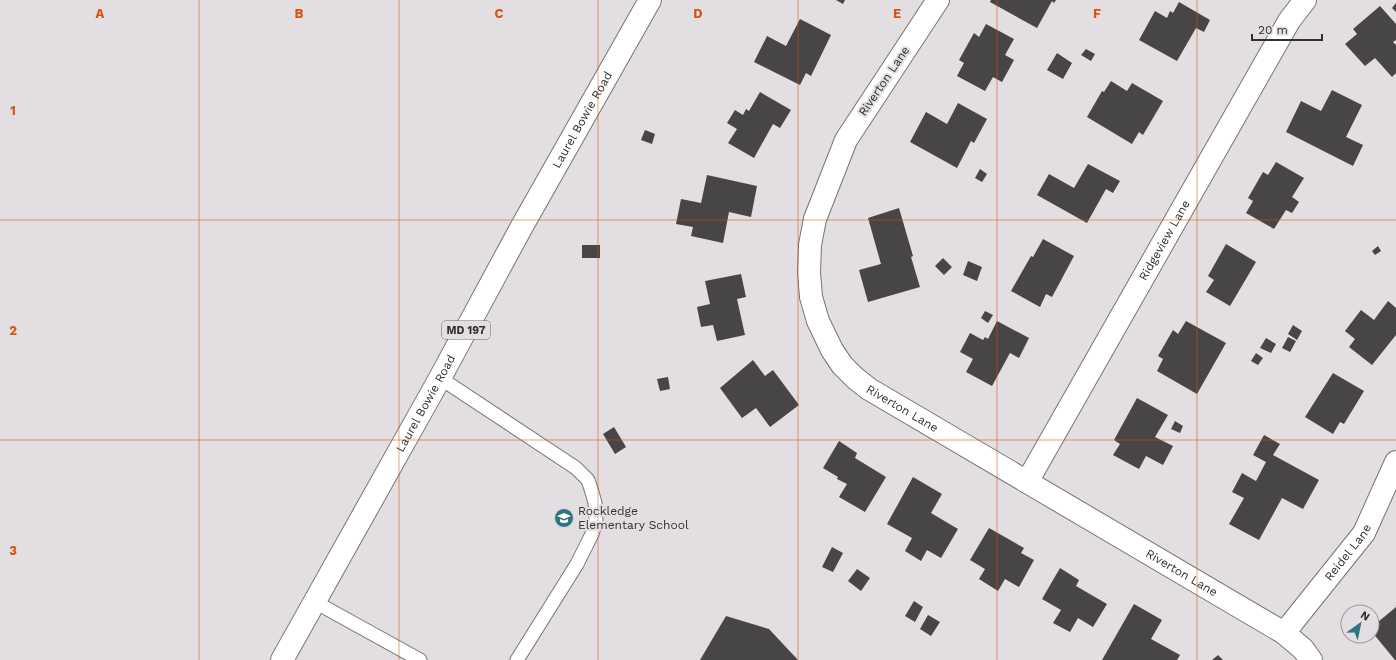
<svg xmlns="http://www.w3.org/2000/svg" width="1396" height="660" font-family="'Work Sans',sans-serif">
	<rect width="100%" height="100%" fill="#e2dee1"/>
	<!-- building -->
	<path fill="#484547" d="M836,0H845L843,4Z
		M991,0H1056L1054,3L1052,1L1037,28L990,2Z
		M1179,2L1210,20L1204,32L1196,28L1177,61L1139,40L1155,11L1167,18L1170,11L1173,13Z
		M1396,3V12L1392,8Z
		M1380,6L1396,24V40L1393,42L1396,45V73L1392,77L1375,58L1365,66L1345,44L1357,34L1353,29Z
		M800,19L831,35L811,76L806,73L800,85L754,62L767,36L786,46Z
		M986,24L1014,39L1005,55L1014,60L1002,82L993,77L985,91L957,76L964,63L959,60L974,33L979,37Z
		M1086,49L1095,54L1091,61L1081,55Z
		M1057,53L1072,63L1063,79L1047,70Z
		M1111,81L1127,91L1132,83L1163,101L1143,135L1139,132L1132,144L1087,117L1102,91L1104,92Z
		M1332,90L1362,105L1346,137L1363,145L1353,166L1286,132L1301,101L1321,111Z
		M760,92L791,110L780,128L773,124L754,158L728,143L737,129L727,123L735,110L743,115L746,109L749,111Z
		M958,103L987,119L974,143L971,141L957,168L910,142L926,112L947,124Z
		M645,130L655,134L652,144L641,140Z
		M1276,162L1304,178L1292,197L1299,202L1292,213L1286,210L1274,229L1246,213L1253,201L1248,198L1263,172L1268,175Z
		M1088,164L1120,181L1113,193L1106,189L1087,223L1037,195L1049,174L1074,188Z
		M980,169L987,174L982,182L975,178Z
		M707,175L757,186L751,217L729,212L723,243L691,236L693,227L676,224L681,199L701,203Z
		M899,208L913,256L911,257L920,287L868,302L859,270L881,264L868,218Z
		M1043,239L1074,256L1052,297L1046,294L1040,307L1011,291L1031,256L1033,257Z
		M1226,244L1256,262L1230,306L1206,292L1214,280L1208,276Z
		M582,245H600V258H582Z
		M1378,246L1381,251L1375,255L1372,251Z
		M943,258L952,267L944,275L935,266Z
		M968,261L982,267L977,281L963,275Z
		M741,274L746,297L737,299L745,335L717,341L713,325L701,327L697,307L710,304L705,281Z
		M1388,301L1396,308V335L1372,365L1349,347L1355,339L1345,331L1361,310L1374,320Z
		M985,311L993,315L988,323L981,318Z
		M997,321L1029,338L1019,358L1010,353L992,386L966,372L973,359L960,352L970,333L983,340L985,337L988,339Z
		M1186,321L1226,343L1197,394L1157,371L1163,359L1158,356L1173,330L1178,334Z
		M1293,325L1302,331L1297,340L1288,334Z
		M1288,337L1296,341L1290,352L1282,348Z
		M1266,338L1276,344L1271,353L1260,348Z
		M1256,353L1263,358L1258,365L1251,361Z
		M753,360L765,376L773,370L799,405L770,427L756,408L742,418L720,388Z
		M1333,373L1364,391L1344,424L1340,422L1333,434L1305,417Z
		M668,377L670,389L660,391L657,379Z
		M1137,398L1168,415L1155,437L1173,446L1163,465L1146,456L1139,469L1113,455L1120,444L1114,440Z
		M1175,421L1183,426L1180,433L1171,429Z
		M614,427L626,447L615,454L603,434Z
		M1264,435L1280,444L1273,455L1319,480L1303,509L1282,498L1259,540L1229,524L1244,498L1232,492L1242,473L1256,481L1266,462L1253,455Z
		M839,441L857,453L855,458L886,477L865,512L839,497L847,484L837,479L838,477L823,468Z
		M913,477L942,494L931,513L958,529L941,558L927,550L921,561L905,551L912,538L887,524Z
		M989,528L1024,548L1021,553L1034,560L1019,587L1005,579L998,591L979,579L985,569L970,560Z
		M832,547L843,553L833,572L822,567Z
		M1060,568L1079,580L1076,586L1107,604L1093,627L1078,618L1070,632L1053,623L1061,610L1042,599Z
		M857,569L870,578L861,591L848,581Z
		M914,601L923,607L915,622L905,616Z
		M1134,604L1162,620L1151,639L1180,655L1177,660H1102Z
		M1396,607V660H1395L1372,632V627Z
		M928,615L940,622L931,636L920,629Z
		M726,616L769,629L798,660H700Z
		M1218,655L1223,660H1212Z"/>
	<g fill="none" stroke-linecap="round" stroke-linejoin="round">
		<defs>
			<path id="lane" d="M440,378L576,468L588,480L592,492L595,503L596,521L592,534L577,564L517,660
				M315,602L420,660"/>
			<g id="street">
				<path id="s1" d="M938,0L846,140L815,219L810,245L809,272L811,297L818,321L832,350L842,365L855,378L869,389L1284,633L1303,649L1311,660"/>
				<path id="s2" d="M1027,482L1289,21L1305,0"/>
				<path id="s3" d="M1284,633L1364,533L1396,462"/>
			</g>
			<g id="primary">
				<path id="s4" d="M282,660L440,378L521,228L650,0"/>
			</g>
		</defs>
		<!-- lane casing -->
		<use href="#lane" stroke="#777376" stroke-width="15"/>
		<!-- street casing -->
		<use href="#street" stroke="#777376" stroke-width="24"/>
		<!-- primary casing -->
		<use href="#primary" stroke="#777376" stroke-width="24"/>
		<!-- lane -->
		<use href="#lane" stroke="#fff" stroke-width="13"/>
		<!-- street -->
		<use href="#street" stroke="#fff" stroke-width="22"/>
		<!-- primary -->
		<use href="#primary" stroke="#fff" stroke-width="22"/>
	</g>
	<!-- grid -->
	<path fill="none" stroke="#d65510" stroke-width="1" stroke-opacity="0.55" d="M199,0V660M399,0V660M598,0V660M798,0V660M997,0V660M1197,0V660M0,220H1396M0,440H1396"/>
	<!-- icons -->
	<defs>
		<symbol id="school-disc" viewBox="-11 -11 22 22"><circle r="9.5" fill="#2f7583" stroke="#e2dee1"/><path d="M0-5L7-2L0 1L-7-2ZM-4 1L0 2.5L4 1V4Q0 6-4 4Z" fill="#fff"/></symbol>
	</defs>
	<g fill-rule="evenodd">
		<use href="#school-disc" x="553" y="507" width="22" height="22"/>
	</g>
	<g text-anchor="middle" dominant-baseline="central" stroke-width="4" stroke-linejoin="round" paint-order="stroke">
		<!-- shield labels -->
		<rect fill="#e2dee1" stroke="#666466" stroke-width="1" x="442" y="321" width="48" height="18" rx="3"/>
		<g font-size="11" font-weight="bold" fill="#313031">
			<text x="466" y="330">MD 197</text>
		</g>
		<!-- street labels -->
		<g font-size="12" fill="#313031" stroke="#e2dee1">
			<text transform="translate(884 81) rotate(-56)">Riverton Lane</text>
			<text stroke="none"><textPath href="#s4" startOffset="618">Laurel Bowie Road</textPath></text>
			<text stroke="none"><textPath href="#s2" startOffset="278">Ridgeview Lane</textPath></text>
			<text stroke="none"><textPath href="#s4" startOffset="294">Laurel Bowie Road</textPath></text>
			<text stroke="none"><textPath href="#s1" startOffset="481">Riverton Lane</textPath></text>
			<text stroke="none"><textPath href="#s3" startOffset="103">Reidel Lane</textPath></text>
			<text stroke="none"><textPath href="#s1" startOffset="805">Riverton Lane</textPath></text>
		</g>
		<!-- poi labels -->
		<g font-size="12" fill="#313031" stroke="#e2dee1" text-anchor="start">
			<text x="578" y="511">Rockledge<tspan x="578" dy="14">Elementary School</tspan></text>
		</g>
	</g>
	<g font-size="13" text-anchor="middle" font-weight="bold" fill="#d65510" stroke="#e2dee1" stroke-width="4" stroke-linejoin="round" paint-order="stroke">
		<text x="100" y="18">A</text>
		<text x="299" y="18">B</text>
		<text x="499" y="18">C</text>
		<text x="698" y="18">D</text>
		<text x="897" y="18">E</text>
		<text x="1097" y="18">F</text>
		<text x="13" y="115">1</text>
		<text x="13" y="335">2</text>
		<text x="13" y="555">3</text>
	</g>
	<!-- north arrow -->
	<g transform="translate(1360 624) rotate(33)"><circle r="19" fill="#e2dee1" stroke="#9b989b"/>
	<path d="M0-3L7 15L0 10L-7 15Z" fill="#2f7583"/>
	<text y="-6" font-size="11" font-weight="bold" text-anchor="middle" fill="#313031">N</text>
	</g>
	<!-- scale -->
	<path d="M1252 34v6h70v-6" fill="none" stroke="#313031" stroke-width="2"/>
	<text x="1258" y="34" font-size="12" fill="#313031" stroke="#e2dee1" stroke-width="3" paint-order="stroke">20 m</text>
</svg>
